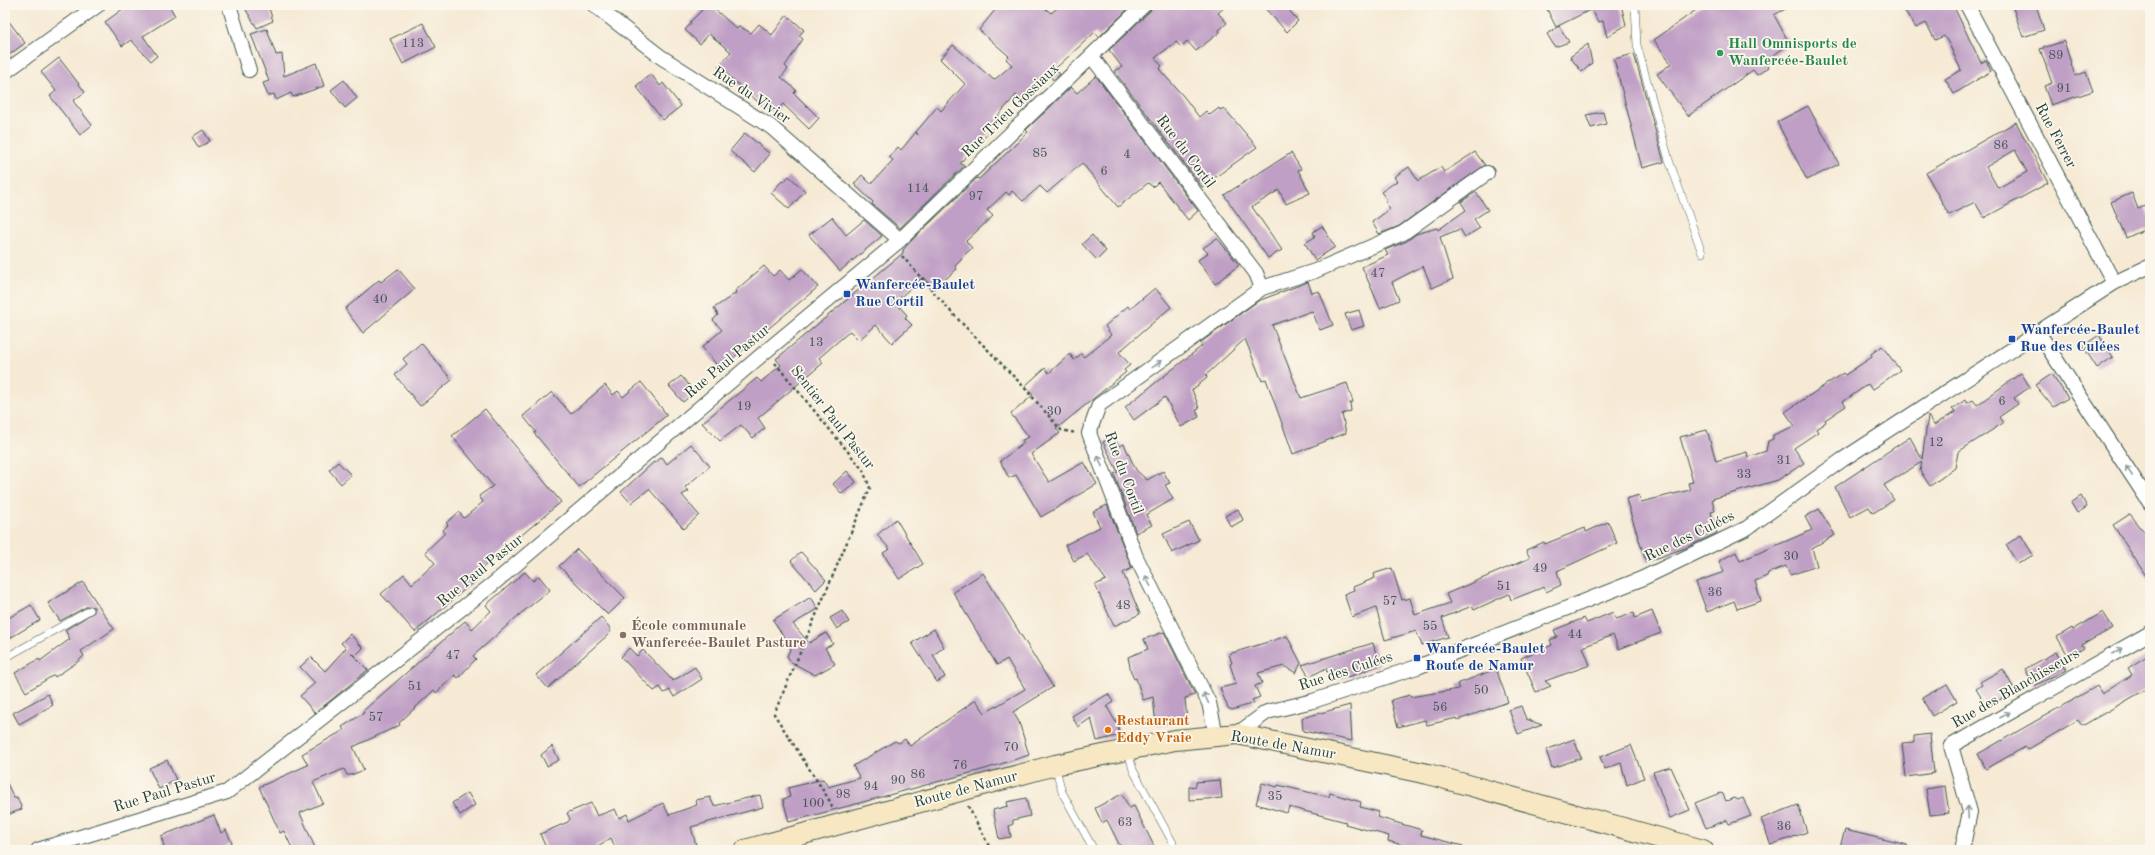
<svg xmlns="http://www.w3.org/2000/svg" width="2155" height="855" font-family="'Old Standard TT',serif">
	<rect width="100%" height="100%" fill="#fbf7ec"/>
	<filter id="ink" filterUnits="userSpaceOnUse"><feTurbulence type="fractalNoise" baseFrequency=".025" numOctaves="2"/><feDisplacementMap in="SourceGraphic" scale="8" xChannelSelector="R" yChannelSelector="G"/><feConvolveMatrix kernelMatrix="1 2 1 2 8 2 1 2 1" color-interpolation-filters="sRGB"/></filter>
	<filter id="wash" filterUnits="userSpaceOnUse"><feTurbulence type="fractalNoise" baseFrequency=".012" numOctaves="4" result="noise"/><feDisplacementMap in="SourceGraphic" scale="16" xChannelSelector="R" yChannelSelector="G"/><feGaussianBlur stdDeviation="0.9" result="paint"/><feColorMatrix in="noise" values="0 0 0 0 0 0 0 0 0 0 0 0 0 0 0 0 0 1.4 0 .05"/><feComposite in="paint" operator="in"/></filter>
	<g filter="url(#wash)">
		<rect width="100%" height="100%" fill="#f6ead5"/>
		<g id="blocks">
			<!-- building -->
			<path fill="#bf9fc5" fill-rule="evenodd" d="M128,5H169L175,16L143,36L157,56L151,61L131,40L122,46L105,22Z
				M243,5H268L273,21L257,28Z
				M707,5H710L737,29L739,26L751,33L759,24L772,35L787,15L804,30L799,36L803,39L785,66L788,69L781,77L796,90L794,93L819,118L809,129L783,104L775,113L766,106L765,108L718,67L731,52L709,34L700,44L685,30L691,23L690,22Z
				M999,5H1041L1051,13L1061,5H1132L1099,37L1095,32L1055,69L1060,74L1053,80L1049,74L1021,100L1016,95L996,118L1000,121L960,163L964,166L900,228L872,204L873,202L854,184L862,175L871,184L893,160L889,157L898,147L901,150L916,132L918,135L916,132L937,107L941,111L965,84L940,59L953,45L994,80L1012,65L1006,59L1009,56L979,30Z
				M1152,5H1227L1218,13L1227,23L1219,30L1220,32L1196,51L1187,41L1181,47L1176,42L1155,58L1162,66L1159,69L1184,97L1199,117L1206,111L1210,115L1219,108L1220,110L1224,108L1257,147L1202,187L1114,71L1122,67L1109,50L1150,11Z
				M1262,5H1285L1298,21L1287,32Z
				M1545,5H1621L1626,25L1607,37L1603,21L1598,22L1592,9L1556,27Z
				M1703,5H1793L1774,15L1788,41L1786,42L1788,45L1765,61L1769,67L1757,75L1753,70L1688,116L1657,74L1671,64L1654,40Z
				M1901,5H1953L1981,63L1986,60L1991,71L1954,94L1945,79L1961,70L1949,44L1944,36L1935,40L1926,23L1916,28Z
				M2012,5H2036L2044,30L2023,37Z
				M5,16L25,43L5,58Z
				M423,23L436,47L403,64L390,39Z
				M1559,26L1569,42L1555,47L1547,34Z
				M267,29L276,55L282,54L284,76L316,63L324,86L293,97L291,93L276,100L274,94L268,96L263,83L269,81L251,34Z
				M2064,41L2075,76L2086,72L2093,91L2051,105L2044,86L2052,83L2040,49Z
				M1588,44L1592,63L1582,72L1570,57Z
				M1634,54L1664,162L1642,168L1614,59Z
				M59,58L85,92L73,101L92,125L80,135L50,96L56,91L41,72Z
				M651,74L660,86L663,83L681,106L663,120L636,86Z
				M1096,76L1198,211L1188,220L1158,182L1153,187L1148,183L1118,207L1082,163L1047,193L1040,186L1023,201L1012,191L1009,195L1006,192L987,210L993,216L966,241L972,248L961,258L962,259L955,266L957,269L934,289L923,277L895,302L907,315L905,318L912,325L892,343L876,325L859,340L850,331L819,358L823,363L758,418L765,428L753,438L741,425L720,441L702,423L757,378L761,382L781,365L776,359L903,253V250L910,242L977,178L979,179L1013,147L1028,132L1026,130L1071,87L1077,93Z
				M344,80L357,98L345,108L331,90Z
				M1808,106L1839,164L1807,180L1777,122Z
				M1603,112L1606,124L1591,128L1586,115Z
				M2016,122L2048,183L1984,218L1975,202L1949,215L1926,173ZM2015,150L2027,172L1998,188L1986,167Z
				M203,130L210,141L199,148L192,137Z
				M745,133L770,154L755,172L730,151Z
				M1475,152L1485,165L1399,226L1379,234L1372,222L1390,209L1385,201L1387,200L1381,192L1397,181L1394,177L1409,167L1418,181L1441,167L1444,172Z
				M1291,153L1301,169L1298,170L1310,193L1286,204L1279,190L1252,207L1282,250L1268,258L1224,195Z
				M789,176L805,191L789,209L771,193L782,181L784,182Z
				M1476,192L1488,210L1474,219L1480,228L1465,237L1460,229L1440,237L1453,279L1432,288L1423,266L1392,282L1399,300L1380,308L1362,267L1388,255L1385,250L1407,241L1416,234L1437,228L1438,230L1466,210L1461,202Z
				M2132,193L2138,209L2145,206L2150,220V227L2126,238L2111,202Z
				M832,217L846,235L864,220L882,236L840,271L809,235Z
				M1322,226L1335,247L1315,260L1305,243L1315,237L1313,232Z
				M1092,235L1106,251L1097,260L1082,244Z
				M1217,238L1239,265L1215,284L1198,260L1208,253L1203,248Z
				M764,266L773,276L780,270L789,280L802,269L818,287L720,369L702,347L722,330L713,320L718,315L714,308L736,293L735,291Z
				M398,269L415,289L363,333L345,309L379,280L381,282Z
				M1308,282L1312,293L1319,291L1333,325L1320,330L1312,311L1272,325L1301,398L1347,383L1353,402L1350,403L1351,411L1342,414L1346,433L1293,454L1266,379L1262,381L1245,339L1206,375L1207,378L1192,390L1197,402L1199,409L1196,410L1199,417L1181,427L1165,397L1134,420L1125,407L1202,346L1200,343L1204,340L1258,301Z
				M1155,288L1171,307L1119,352L1130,365L1124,370L1126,372L1056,429L1060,433L1031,454L1049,482L1084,462L1097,484L1041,517L1016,475L1009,478L1000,461L1024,443L1022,440L1029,437L1011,414L1033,395L1025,386L1045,368L1049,373L1070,354L1074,360L1081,354L1084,357L1111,335L1105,326L1128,306L1130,309Z
				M1359,310L1364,326L1351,330L1345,314Z
				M2099,335L2113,357L2097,368L2083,346Z
				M421,343L452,380L420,406L395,375L407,364L403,359Z
				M1882,346L1900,370L1872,390L1868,384L1843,402L1846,406L1825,420L1826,422L1816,429L1818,432L1794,448L1804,463L1778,480L1712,499L1715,511L1711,512L1717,533L1685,548L1646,562L1626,499L1639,495L1641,502L1690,490L1688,483L1693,482L1680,437L1707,430L1716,461L1747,452L1748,457L1766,451L1768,441L1773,439V435L1795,426L1785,412L1843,373L1845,375L1872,357L1871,354Z
				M2021,373L2030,387L2014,398L2018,404L1999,417L2003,423L1958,452L1955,468L1930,486L1920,471L1922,462L1884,485L1894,500L1873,513L1869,507L1850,517L1835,487L1910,437L1922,459L1928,416L1934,425L1955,412L1952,409L1965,400L1967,403L1973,400L1977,405Z
				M2052,374L2068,398L2053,407L2035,385Z
				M681,376L695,392L683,402L669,386Z
				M641,382L667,415L579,487L534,433L536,432L523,416L552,392L571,414L605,385L613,395L618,391L623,397Z
				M485,409L561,502L481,569L484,573L415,632L381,594L404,574L412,584L435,563L425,552L445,533L443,530L448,525L446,523L459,512L464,518L483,502L479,496L493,486L452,436Z
				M1114,437L1119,446L1124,444L1136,470L1147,480L1163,471L1170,483L1165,485L1173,499L1146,515L1152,525L1136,533L1114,474L1118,472L1103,442Z
				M691,444L710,466L685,487L689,491L682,495L699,515L684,529L649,489L631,503L621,492L654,462L655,463L662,457L667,464Z
				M338,462L351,475L341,484L329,470Z
				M847,471L856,482L842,494L833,484Z
				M2081,496L2087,507L2077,513L2071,503Z
				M1107,505L1132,568L1123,573L1140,614L1114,626L1095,585L1106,580L1087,554L1074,561L1065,545L1100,527L1093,512Z
				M1238,509L1243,520L1231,527L1225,516Z
				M1819,509L1835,535L1812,548L1817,566L1790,575L1786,566L1768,573L1767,576L1755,581L1761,601L1737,609L1734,601L1707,612L1696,582L1724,572L1719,561L1736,552L1740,561L1812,530L1805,517Z
				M2130,514L2150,539V582L2113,525Z
				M896,519L923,564L899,579L883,553L890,549L877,535Z
				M1189,522L1199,540L1172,553L1163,534Z
				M1608,522L1617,543L1557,571L1561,585L1546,592L1544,587L1511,600L1509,594L1474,610L1472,606L1442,618L1448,637L1422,645L1416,631L1385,640L1376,608L1352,617L1344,594L1354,590L1353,587L1375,578L1374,574L1376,573L1392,568L1402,600L1410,598L1415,615L1450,603L1446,594L1530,558L1526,550L1544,542L1545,544L1585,528L1586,532Z
				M2021,535L2033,555L2018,564L2006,545Z
				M577,549L625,598L608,615L559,566Z
				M801,552L826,580L816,590L791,561Z
				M525,572L533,581L539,576L550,590L519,615L473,656L476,659L458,678L455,675L436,693L434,690L399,723L400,725L353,747L364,770L351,775H347L344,769L313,782L323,803L300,813L316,850H293L284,831L280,833L259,787L308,765L302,754L344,730L342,727L364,713L363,711L465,621L472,629L491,611L486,605Z
				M983,573L1053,687L1013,712L1019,722L1029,755L985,769L789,822L783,799L790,797L788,788L823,779L828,787L860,778L853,766L895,741L899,743L905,739L910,746L976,700L985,713L1025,689L1007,659L997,665L953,592Z
				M83,582L114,629L81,651L84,656L76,663L55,677L54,675L26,692L15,673L39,659L40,661L70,639L65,630L94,612V607L88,606L60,621L48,603Z
				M811,597L818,609L793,624L809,643L826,633L833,644L825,648L835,664L815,675L791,662L787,656L791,648L773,620Z
				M31,605L40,620L5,641V620Z
				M842,611L849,622L837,629L830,618Z
				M1652,611L1661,633L1619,649L1613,635L1583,647L1590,665L1545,681L1551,686L1536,692L1521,658L1552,645L1550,640L1557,637L1554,630L1584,618L1587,623L1613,612L1616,619L1634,613L1635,618Z
				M2103,612L2113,628L2082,645L2084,648L2069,657L2057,637L2072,628L2073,630Z
				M601,617L610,628V633L548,688L536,675Z
				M934,629L944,647L933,655L945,677L937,682L912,643Z
				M1164,632L1195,695L1185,698L1187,721L1156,725L1153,697L1143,700L1136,678L1134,679L1131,672L1128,657L1148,649L1144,639Z
				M350,634L363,648L355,656L351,653L368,670L315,713L300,696L315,683L300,667L311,657L325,671L346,648L341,643Z
				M1287,636L1301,663L1296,673L1284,666L1258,673L1262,683L1255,686L1260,697L1252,700L1254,703L1232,710L1228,708L1220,688L1236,684L1230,664L1232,663L1229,654Z
				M1373,643L1379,665L1354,675L1339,679L1336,669L1327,672L1326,668L1309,677L1302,665Z
				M629,648L637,656L643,650L673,681L695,667L702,679L674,697L670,690L664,693L660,687L654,691L621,657Z
				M2056,652L2066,670L2034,686L2025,669Z
				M2150,654V687L2082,726L2078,720L2027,750L2025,747L1986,769L1978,754L2097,686L2102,694L2132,675L2128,668Z
				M1496,669L1508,702L1458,720L1457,718L1427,725L1425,720L1398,727L1391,700L1410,695V697L1459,689L1457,684Z
				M2003,669L2013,687L2006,691L2008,695L1987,707L1976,689L1982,685L1980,682Z
				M1947,684L1957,701L1932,716L1922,698Z
				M48,694L53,705L19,724L13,713Z
				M1108,694L1113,702L1107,707L1117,724L1120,735L1097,741L1091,718L1078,727L1072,716Z
				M1350,705L1352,741L1303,731L1302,718Z
				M1521,706L1526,719L1542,725L1518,734L1509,710Z
				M1930,734L1934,773L1906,777L1902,743L1914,742V736Z
				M1574,739L1581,758L1552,768L1546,750Z
				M1631,745L1644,778L1627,785L1621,763L1605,769L1600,757Z
				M552,746L559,760L547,766L541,755Z
				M167,760L176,780L159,789L149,768Z
				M1671,767L1690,810L1670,818L1653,772Z
				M5,779L14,798L17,797L22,809L5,816Z
				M1220,780L1222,798L1189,800V787L1196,786V782Z
				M1262,783L1277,787L1278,785L1329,797L1330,793L1361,802L1360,807L1379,812L1377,817L1422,830L1421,835L1463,846V850H1421L1388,841L1389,836L1345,824L1346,822L1289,807L1287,813L1256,804Z
				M1945,786L1949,813L1930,815L1926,789Z
				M468,793L475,805L460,815L452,803Z
				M1720,793L1723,794L1726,801L1735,798L1738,800L1743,798L1751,816L1729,824L1727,820L1706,828L1695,803Z
				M1122,794L1129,808L1134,806L1156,850H1122L1107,820L1102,823L1095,808Z
				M760,795L763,807L691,827L696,845L680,850H616L611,838L591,850H547L540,834L568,822L570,819L567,813L591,803L597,816L615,809L619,818L627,814L629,820L663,803L669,815L697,805L696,800L710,797L714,806Z
				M1026,798L1030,816L1013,820V824L1009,826L1011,837L999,839L993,810L1008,806L1007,802Z
				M1798,805L1807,832L1771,845L1761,819Z
				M214,815L221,833L226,830L232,843L217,850H165L161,836Z
				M1845,830L1907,845V850H1839Z"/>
		</g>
	</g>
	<g filter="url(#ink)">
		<use href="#blocks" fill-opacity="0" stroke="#3f574c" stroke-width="1"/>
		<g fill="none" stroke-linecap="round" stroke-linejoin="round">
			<defs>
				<path id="service" d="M1635,5L1637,45L1669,160L1702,253
					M5,658L90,610
					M1128,751L1133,770L1173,843V850
					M1055,765L1062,792L1094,850"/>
				<path id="minor" d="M229,5L249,70
					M594,5L661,57L771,127L900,240
					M1967,5L2114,283
					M1092,57L1256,273L1262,288L1099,405L1089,433L1136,557L1209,703L1216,735
					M5,72L98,5
					M1262,288L1315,271L1403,233L1487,173
					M2038,332L2150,503
					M1237,734L1267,712L1313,701L1420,666L1641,579L1747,528L1842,460L2114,283L2150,266
					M38,850L227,792L493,584L765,352L900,240L1144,5
					M1962,850L1970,812L1951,746L2150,633"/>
				<path id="secondary" d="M745,850L1055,765L1175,740L1237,734L1428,774L1703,850"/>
			</defs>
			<!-- service casing -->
			<use href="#service" stroke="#3f574c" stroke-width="8"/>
			<!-- minor casing -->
			<use href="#minor" stroke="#3f574c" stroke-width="16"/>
			<!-- secondary casing -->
			<use href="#secondary" stroke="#3f574c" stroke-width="22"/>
			<!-- path -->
			<path stroke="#3f574c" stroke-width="2.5" stroke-dasharray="3 3" stroke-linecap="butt" d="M902,256L953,314L1022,385L1061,430L1076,433
				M775,363L863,470L870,488L774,714L828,798L833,808
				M968,806L991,850"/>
			<!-- service -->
			<use href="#service" stroke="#fff" stroke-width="7"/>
			<!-- minor -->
			<use href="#minor" stroke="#fff" stroke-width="14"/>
			<!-- secondary -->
			<use href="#secondary" stroke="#f7e8c3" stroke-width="20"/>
		</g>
		<!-- one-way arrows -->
		<defs><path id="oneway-shaft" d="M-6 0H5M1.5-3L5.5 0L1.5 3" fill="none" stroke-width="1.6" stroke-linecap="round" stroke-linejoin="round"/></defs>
		<g stroke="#8f9e9a">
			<use href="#oneway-shaft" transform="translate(1157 364) rotate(-36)"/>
			<use href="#oneway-shaft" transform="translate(1100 461) rotate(-111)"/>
			<use href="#oneway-shaft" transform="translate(2129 471) rotate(-123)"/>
			<use href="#oneway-shaft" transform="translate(1148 581) rotate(-116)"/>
			<use href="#oneway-shaft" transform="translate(2118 651) rotate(-30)"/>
			<use href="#oneway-shaft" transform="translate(1206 698) rotate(-115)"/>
			<use href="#oneway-shaft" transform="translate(2005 715) rotate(-30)"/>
			<use href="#oneway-shaft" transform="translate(1968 812) rotate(-93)"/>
		</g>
	</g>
	<!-- markers -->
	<circle fill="#2e9e5b" stroke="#fbf7ec" stroke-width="1.5" cx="1720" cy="53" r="4"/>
	<g fill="#1a4fb4" stroke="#fbf7ec" stroke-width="1.5">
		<rect x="843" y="290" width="8" height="8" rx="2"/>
		<rect x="2008" y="335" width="8" height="8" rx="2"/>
		<rect x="1413" y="654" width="8" height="8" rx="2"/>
	</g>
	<circle fill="#8d6e63" stroke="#fbf7ec" stroke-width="1.5" cx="623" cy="635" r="4"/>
	<circle fill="#e8710a" stroke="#fbf7ec" stroke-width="1.5" cx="1108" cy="730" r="4"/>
	<g text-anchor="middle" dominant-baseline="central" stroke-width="3.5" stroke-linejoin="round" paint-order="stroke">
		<!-- number labels -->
		<g font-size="13" fill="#475658">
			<text x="413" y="43">113</text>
			<text x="2056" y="55">89</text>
			<text x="2064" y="88">91</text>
			<text x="2001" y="145">86</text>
			<text x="1040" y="153">85</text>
			<text x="1127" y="154">4</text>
			<text x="1104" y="171">6</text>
			<text x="918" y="188">114</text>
			<text x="976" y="196">97</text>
			<text x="1378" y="273">47</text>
			<text x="380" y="299">40</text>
			<text x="816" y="342">13</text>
			<text x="2002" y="401">6</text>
			<text x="744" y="406">19</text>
			<text x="1054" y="411">30</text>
			<text x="1936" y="442">12</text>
			<text x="1784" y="460">31</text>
			<text x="1744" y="474">33</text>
			<text x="1791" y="556">30</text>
			<text x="1540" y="568">49</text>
			<text x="1504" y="586">51</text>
			<text x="1715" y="592">36</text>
			<text x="1390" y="601">57</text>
			<text x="1123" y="605">48</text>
			<text x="1430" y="626">55</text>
			<text x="1575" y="634">44</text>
			<text x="453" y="655">47</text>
			<text x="415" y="686">51</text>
			<text x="1481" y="690">50</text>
			<text x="1440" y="707">56</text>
			<text x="376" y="717">57</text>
			<text x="1011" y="747">70</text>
			<text x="960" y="765">76</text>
			<text x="918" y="774">86</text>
			<text x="898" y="780">90</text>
			<text x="871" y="786">94</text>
			<text x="843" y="794">98</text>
			<text x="1275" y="796">35</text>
			<text x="813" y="803">100</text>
			<text x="1125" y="822">63</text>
			<text x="1784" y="826">36</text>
		</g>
		<!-- leisure labels -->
		<g font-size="15" font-weight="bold" fill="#27864d" stroke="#fbf7ec" text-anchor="start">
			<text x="1728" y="44">Hall Omnisports de<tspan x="1728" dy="17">Wanfercée-Baulet</tspan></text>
		</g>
		<!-- street labels -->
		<g font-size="15" fill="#1f3d34" stroke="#fbf7ec">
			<text transform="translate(751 96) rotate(34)">Rue du Vivier</text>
			<text transform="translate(1011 111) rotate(-44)">Rue Trieu Gossiaux</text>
			<text transform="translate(2055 136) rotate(62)">Rue Ferrer</text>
			<text transform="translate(1185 152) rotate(53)">Rue du Cortil</text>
			<text transform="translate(728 362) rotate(-40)">Rue Paul Pastur</text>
			<text transform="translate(832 418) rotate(52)">Sentier Paul Pastur</text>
			<text transform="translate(1123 473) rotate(70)">Rue du Cortil</text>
			<text transform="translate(1690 537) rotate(-26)">Rue des Culées</text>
			<text transform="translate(481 571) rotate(-39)">Rue Paul Pastur</text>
			<text transform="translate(1346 672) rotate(-18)">Rue des Culées</text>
			<text transform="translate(2016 689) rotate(-30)">Rue des Blanchisseurs</text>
			<text transform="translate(1283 746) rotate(10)">Route de Namur</text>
			<text transform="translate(966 790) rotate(-15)">Route de Namur</text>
			<text transform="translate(165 793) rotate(-17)">Rue Paul Pastur</text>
		</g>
		<!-- transit labels -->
		<g font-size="15" font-weight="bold" fill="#164399" stroke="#fbf7ec" text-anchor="start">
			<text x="855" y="285">Wanfercée-Baulet<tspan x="855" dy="17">Rue Cortil</tspan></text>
			<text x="2020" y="330">Wanfercée-Baulet<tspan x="2020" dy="17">Rue des Culées</tspan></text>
			<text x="1425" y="649">Wanfercée-Baulet<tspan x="1425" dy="17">Route de Namur</tspan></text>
		</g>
		<!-- education labels -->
		<g font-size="15" font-weight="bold" fill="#785e54" stroke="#fbf7ec" text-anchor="start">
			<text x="631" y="626">École communale<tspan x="631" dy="17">Wanfercée-Baulet Pasture</tspan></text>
		</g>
		<!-- food labels -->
		<g font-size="15" font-weight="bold" fill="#c56008" stroke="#fbf7ec" text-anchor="start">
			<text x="1116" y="721">Restaurant<tspan x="1116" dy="17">Eddy Vraie</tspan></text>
		</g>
	</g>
	<!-- margin -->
	<rect width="2155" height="855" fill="none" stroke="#fbf7ec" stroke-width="20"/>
</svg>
